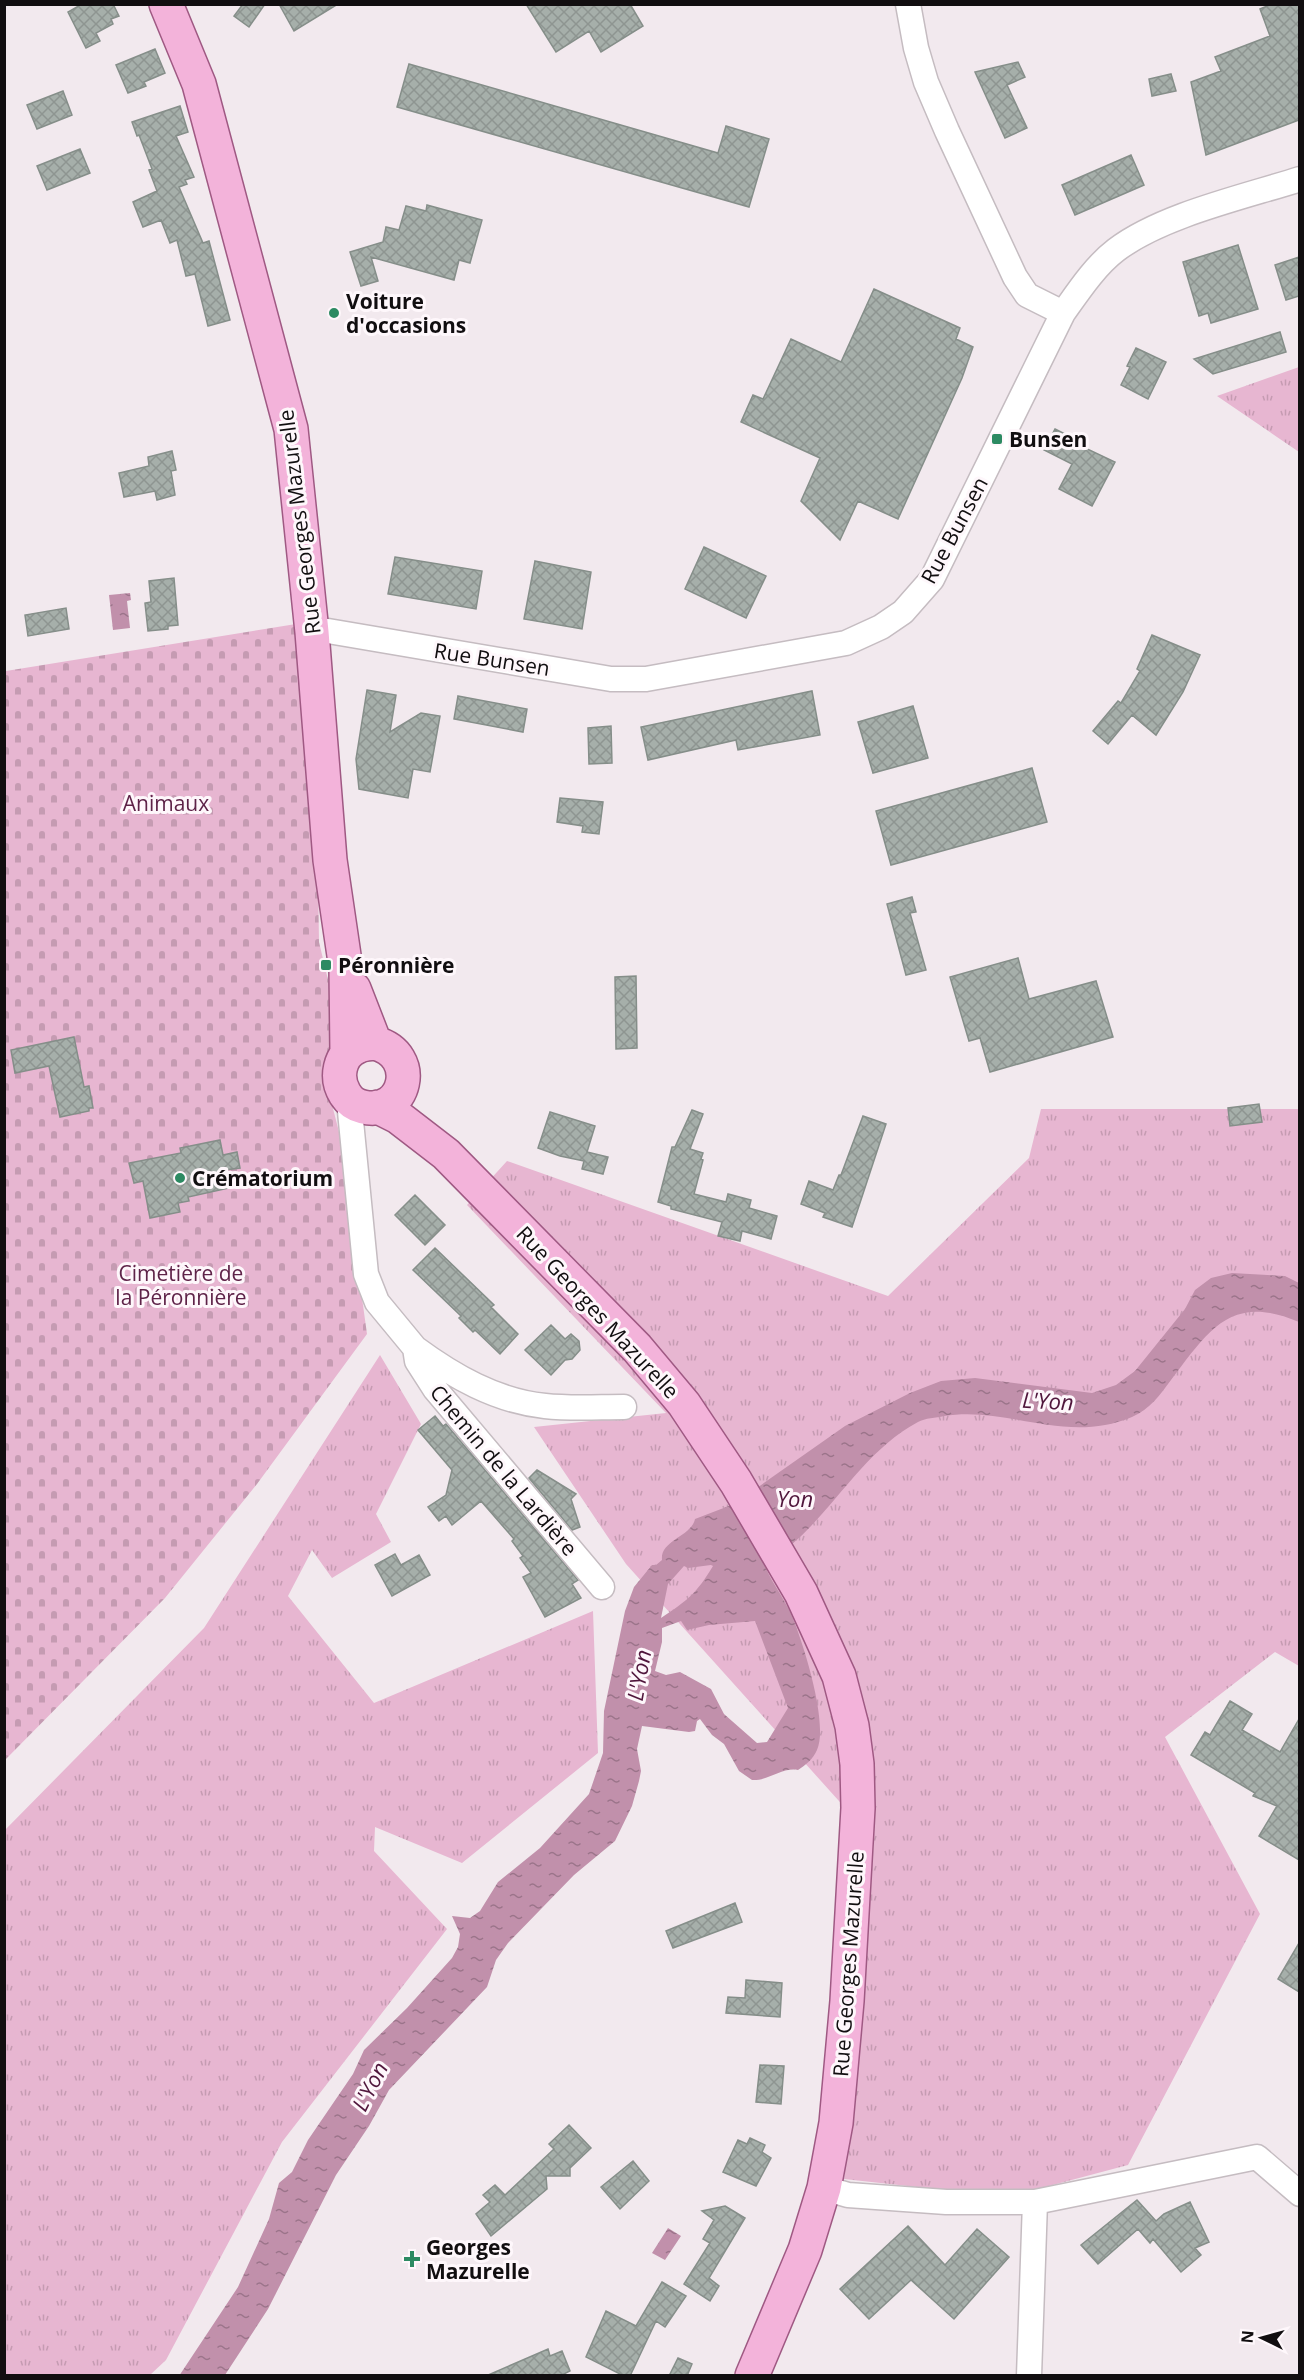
<svg xmlns="http://www.w3.org/2000/svg" width="1304" height="2380" font-family="'Open Sans',sans-serif">
	<defs>
		<pattern id="grass-tufts" width="24" height="20" patternUnits="userSpaceOnUse" patternTransform="scale(1.5)"><rect width="24" height="20" fill="#e7b6d1"/><path d="M3 7l-1-3M5 7V3M7 7l1-3M15 17l-1-3M17 17v-4M19 17l1-3" fill="none" stroke="#c59bb2"/></pattern>
		<pattern id="cemetery-stones" width="16" height="16" patternUnits="userSpaceOnUse" patternTransform="scale(1.5)"><rect width="16" height="16" fill="#e7b6d1"/><path d="M2 7V4a2 2 0 0 1 4 0v3zM10 15v-3a2 2 0 0 1 4 0v3z" fill="#c59bb2"/></pattern>
		<pattern id="water-ripples" width="26" height="14" patternUnits="userSpaceOnUse" patternTransform="scale(1.5)"><rect width="26" height="14" fill="#c190ab"/><path d="M2 4q2-2 4 0t4 0M15 11q2-2 4 0t4 0" fill="none" stroke="#9b748a"/></pattern>
		<pattern id="building-cross-hatch" width="8" height="8" patternUnits="userSpaceOnUse" patternTransform="scale(1.5)"><rect width="8" height="8" fill="#a6afaa"/><path d="M0 0l8 8M0 8l8-8" fill="none" stroke="#8e9591"/></pattern>
	</defs>
	<rect width="100%" height="100%" fill="#f2e9ee"/>
	<!-- grass -->
	<path fill="url(#grass-tufts)" d="M1299,367V452L1217,396Z
		M1041,1109H1299V1666L1275,1652L1165,1737L1260,1914L1128,2165L1008,2197L844,2179L874,1840L626,1564L534,1427L666,1413L467,1205L507,1161L888,1296L1029,1158Z
		M380,1355L421,1424L376,1514L391,1542L332,1578L312,1550L288,1596L374,1703L593,1611L598,1753L462,1863L375,1827L374,1851L447,1929L282,2142L166,2360L150,2375L5,2376V1830L204,1628Z"/>
	<!-- cemetery -->
	<path fill="url(#cemetery-stones)" d="M296,624L318,879L319,942L339,1026L326,1081L339,1132L367,1334L257,1484L165,1598L5,1760L4,667L6,671Z"/>
	<!-- water -->
	<path fill="url(#water-ripples)" fill-rule="evenodd" d="M130,593L131,600L127,601L130,628L113,630L109,595Z
		M1232,1273L1285,1276L1299,1283V1322C1231,1293 1209,1330 1171,1380C1160,1395 1150,1409 1132,1417C1065,1445 1010,1406 944,1416C936,1418 925,1418 918,1422C865,1450 835,1508 791,1545C783,1552 772,1556 763,1561C769,1579 783,1596 791,1614C803,1641 829,1724 817,1750C813,1759 806,1765 798,1770C782,1767 769,1781 752,1780L739,1771L724,1744L712,1735L700,1719L697,1721L695,1731L689,1732L642,1726L637,1749L641,1771L639,1781L632,1806L615,1841L574,1875L508,1943L496,1960L487,1987L389,2090L369,2126L336,2175L268,2309L225,2375L179,2376L238,2287L269,2219L279,2183L292,2172L308,2140L353,2074L364,2050L407,2008L452,1958L458,1947L460,1934L452,1916L470,1918L480,1911L498,1882L540,1848L589,1794L603,1753L604,1711L625,1611L634,1587L652,1565H656L662,1560C660,1540 691,1537 695,1519L734,1504L845,1426L910,1393L941,1381L975,1378L1092,1393L1116,1385L1135,1371L1185,1309L1195,1290L1211,1278ZM711,1565L713,1566C696,1594 688,1600 661,1618L668,1584L684,1566L688,1568ZM681,1621L687,1630L709,1625L755,1621L788,1708L767,1742L757,1743L724,1714L711,1689L680,1672L666,1675L655,1671L662,1642V1628Z
		M668,2228L681,2236L665,2260L652,2253Z"/>
	<!-- building -->
	<path fill="url(#building-cross-hatch)" stroke="#858e89" stroke-width="1.5" d="M82,4H113L119,16L111,19L113,24L96,33L100,41L86,48L68,12Z
		M243,4H265L249,27L234,16Z
		M279,4H338L294,31Z
		M526,4H630L643,26L601,52L589,31L556,52Z
		M1272,4H1299V120L1206,155L1191,82L1221,71L1215,57L1270,36L1260,9Z
		M155,49L165,73L144,82L146,86L128,93L116,65Z
		M1018,62L1025,77L1007,85L1027,128L1005,138L975,72Z
		M409,64L718,153L726,126L769,139L749,207L397,107Z
		M1171,74L1176,91L1152,96L1149,79Z
		M63,91L72,115L37,129L27,105Z
		M180,106L188,132L176,136L194,177L185,180L187,184L179,187L203,243L209,241L230,320L208,326L195,274L186,276L177,240L170,243L161,220L143,227L133,202L157,191L149,170L152,169L139,135L137,136L132,122Z
		M80,149L90,173L47,190L37,166Z
		M1131,155L1144,185L1075,215L1062,185Z
		M427,205L482,220L470,263L459,260L454,280L371,257L378,281L361,286L350,252L383,242L386,227L399,230L406,206L426,211Z
		M1238,245L1258,309L1211,323L1208,313L1199,316L1183,262Z
		M1299,257V296L1286,300L1275,265Z
		M874,289L960,328L956,339L973,347L962,378L898,519L858,501L840,540L801,501L820,458L741,422L753,395L763,399L791,339L841,362Z
		M1280,332L1286,352L1213,374L1194,359Z
		M1136,348L1166,362L1148,399L1121,385L1130,367L1127,366Z
		M1055,429L1085,444L1083,447L1115,462L1092,506L1059,489L1072,464L1044,450Z
		M172,451L176,470L171,471L175,495L157,500L155,491L124,497L119,473L149,466L148,457Z
		M704,547L766,576L746,618L685,589Z
		M395,557L482,571L476,609L388,594Z
		M535,561L591,572L582,629L524,619Z
		M174,578L178,625L168,626V629L148,631L145,603L151,602L149,581Z
		M66,608L69,629L28,636L25,615Z
		M1152,635L1200,655L1183,692L1156,735L1132,715L1108,744L1093,731L1118,701L1121,703L1140,671L1137,669Z
		M367,690L396,695L390,732L421,713L440,716L430,772L413,769L408,798L359,789L356,759Z
		M812,691L820,735L738,750L736,740L648,760L641,727Z
		M458,696L527,709L523,732L454,719Z
		M913,706L928,758L873,773L858,722Z
		M611,726L612,763L589,764L588,728Z
		M1032,768L1047,822L891,865L876,811Z
		M560,798L603,802L599,834L582,832L583,826L557,822Z
		M912,897L916,912L910,913L926,970L906,975L887,904Z
		M1018,958L1029,999L1096,981L1113,1037L990,1072L980,1038L969,1041L950,977Z
		M636,976L637,1048L616,1049L615,977Z
		M74,1037L84,1087L89,1086L93,1108H89V1111L60,1117L49,1066L15,1073L11,1050Z
		M1259,1104L1262,1122L1230,1126L1228,1108Z
		M692,1110L703,1114L690,1149L703,1153L701,1159L703,1160L694,1194L726,1202L728,1194L751,1200L749,1208L777,1216L771,1239L742,1231L740,1241L718,1236L722,1222L671,1209V1206L658,1202L672,1147H675Z
		M550,1112L595,1126L587,1152L608,1157L603,1174L582,1169L584,1161L560,1156L538,1148Z
		M863,1116L886,1124L852,1227L823,1217L825,1213L801,1204L809,1181L833,1190L839,1175H841Z
		M220,1140L223,1155L237,1152L240,1168L225,1170L229,1188L188,1197L189,1201L178,1203L180,1212L150,1218L143,1181L134,1183L129,1163L181,1153L180,1148Z
		M415,1195L445,1225L425,1245L395,1215Z
		M435,1248L494,1305L491,1307L518,1334L500,1354L475,1330L473,1332L459,1318L461,1316L413,1270Z
		M551,1325L565,1339L571,1334L579,1341L580,1350L572,1359L565,1360L551,1375L525,1350Z
		M435,1416L443,1426L446,1424L578,1580L572,1584L581,1598L545,1617L523,1577L531,1573L520,1558L523,1556L512,1541L514,1539L481,1501L452,1525L446,1516L439,1521L428,1507L446,1495L452,1470L418,1430Z
		M537,1470L576,1494L571,1499L580,1527L572,1530L529,1478Z
		M395,1554L401,1565L419,1555L430,1575L392,1596L375,1565Z
		M1230,1701L1252,1714L1242,1730L1280,1752L1299,1719V1860L1259,1836L1277,1806L1253,1796L1255,1793L1191,1755L1205,1732L1210,1735Z
		M735,1903L742,1922L673,1948L666,1931Z
		M1299,1943V1992L1278,1979Z
		M746,1980L782,1983L780,2017L726,2013L728,1997L745,1998Z
		M760,2065L784,2066L781,2104L756,2102Z
		M569,2125L591,2148L570,2168V2176H546L547,2189L491,2236L476,2214L490,2202L483,2195L495,2185L505,2195L554,2149L549,2144Z
		M750,2138L765,2145L762,2152L771,2158L756,2186L723,2172L738,2140L747,2144Z
		M633,2161L649,2181L620,2209L601,2187Z
		M1137,2200L1156,2221L1164,2214L1190,2202L1209,2242L1195,2248L1201,2255L1181,2272L1153,2239L1150,2243L1138,2229L1098,2264L1081,2245Z
		M725,2206L745,2218L709,2278L719,2286L710,2301L684,2284L710,2243L703,2239L714,2220L702,2211Z
		M908,2226L945,2265L977,2229L1009,2257L954,2319L911,2280L869,2319L840,2289Z
		M662,2282L686,2296L665,2327L656,2321L630,2376H624L586,2357L606,2311L636,2326Z
		M548,2349L550,2356L562,2351L570,2371L560,2376H486Z
		M678,2358L692,2364L687,2376H669Z"/>
	<g fill="none" stroke-linecap="round" stroke-linejoin="round">
		<defs>
			<path id="minor" d="M908,4L916,48L926,82L947,131L1015,277L1027,295L1063,313
				M312,632L328,631L611,679H646L846,643L881,627L903,612L932,579L1063,313C1078,292 1095,266 1116,250C1162,215 1244,197 1300,179
				M349,1101L366,1274L377,1302L415,1348L417,1361L435,1389L602,1587
				M415,1348C453,1376 496,1401 545,1406C571,1409 598,1407 624,1407
				M824,2188L848,2195L946,2202H1035L1257,2157L1300,2194
				M1029,2376L1035,2202"/>
			<path id="primary" d="M166,4L199,84L291,429L312,632L330,860L346,969L347,1053
				M354,989L375,1043C421,1055 406,1117 363,1107C355,1105 350,1102 345,1094C335,1078 339,1055 357,1047C362,1044 369,1044 375,1043
				M378,1107L398,1117L446,1154L637,1348L684,1404L736,1482L801,1593L839,1676L852,1726L857,1764L858,1808L847,2001L836,2123L824,2188L805,2250L752,2376"/>
		</defs>
		<!-- minor casing -->
		<use href="#minor" stroke="#c5bcc1" stroke-width="27"/>
		<!-- primary casing -->
		<use href="#primary" stroke="#9f5983" stroke-width="36"/>
		<!-- minor -->
		<use href="#minor" stroke="#fff" stroke-width="24"/>
		<!-- primary -->
		<use href="#primary" stroke="#f3b3da" stroke-width="33"/>
	</g>
	<!-- markers -->
	<g fill="#2c8a62" stroke="#fef7fb" stroke-width="2">
		<circle cx="334" cy="313" r="6"/>
		<rect x="991" y="433" width="12" height="12" rx="3"/>
		<rect x="320" y="959" width="12" height="12" rx="3"/>
		<circle cx="180" cy="1178" r="6"/>
		<path d="M409 2250h6v6h6v6h-6v6h-6v-6h-6v-6h6z"/>
	</g>
	<g text-anchor="middle" dominant-baseline="central" stroke-width="6" stroke-linejoin="round" paint-order="stroke">
		<!-- poi labels -->
		<g font-size="21" font-weight="bold" fill="#110e10" stroke="#fef7fb" text-anchor="start">
			<text x="346" y="301">Voiture<tspan x="346" dy="24">d'occasions</tspan></text>
			<text x="1009" y="439">Bunsen</text>
			<text x="338" y="965">Péronnière</text>
			<text x="192" y="1178">Crématorium</text>
			<text x="426" y="2247">Georges<tspan x="426" dy="24">Mazurelle</tspan></text>
		</g>
		<!-- street labels -->
		<g font-size="21" fill="#110e10" stroke="#fef7fb">
			<text transform="translate(299 522) rotate(-97)">Rue Georges Mazurelle</text>
			<text transform="translate(954 530) rotate(-62)">Rue Bunsen</text>
			<text transform="translate(492 659) rotate(9)">Rue Bunsen</text>
			<text transform="translate(598 1312) rotate(47)">Rue Georges Mazurelle</text>
			<text transform="translate(504 1470) rotate(50)">Chemin de la Lardière</text>
			<text transform="translate(848 1964) rotate(-86)">Rue Georges Mazurelle</text>
		</g>
		<!-- park labels -->
		<g font-size="21" fill="#5e2248" stroke="#fef7fb">
			<text x="166" y="803">Animaux</text>
			<text x="181" y="1273">Cimetière de<tspan x="181" dy="24">la Péronnière</tspan></text>
		</g>
		<!-- water labels -->
		<g font-size="22" font-style="italic" fill="#50163c" stroke="#fef7fb">
			<text transform="translate(1048 1400) rotate(3)">L'Yon</text>
			<text x="795" y="1498">Yon</text>
			<text transform="translate(638 1675) rotate(-80)">L'Yon</text>
			<text transform="translate(369 2086) rotate(-63)">L'Yon</text>
		</g>
	</g>
	<!-- border -->
	<rect width="1304" height="2380" fill="none" stroke="#110e10" stroke-width="12"/>
	<!-- north arrow -->
	<g transform="translate(1262 2338) rotate(275)" stroke="#fef7fb" stroke-width="4.5" paint-order="stroke">
	<path d="M0-4.5L10 22L0 15L-10 22Z" fill="#110e10"/>
	<text y="-9" font-size="16" font-weight="bold" text-anchor="middle" fill="#110e10">N</text>
	</g>
</svg>
